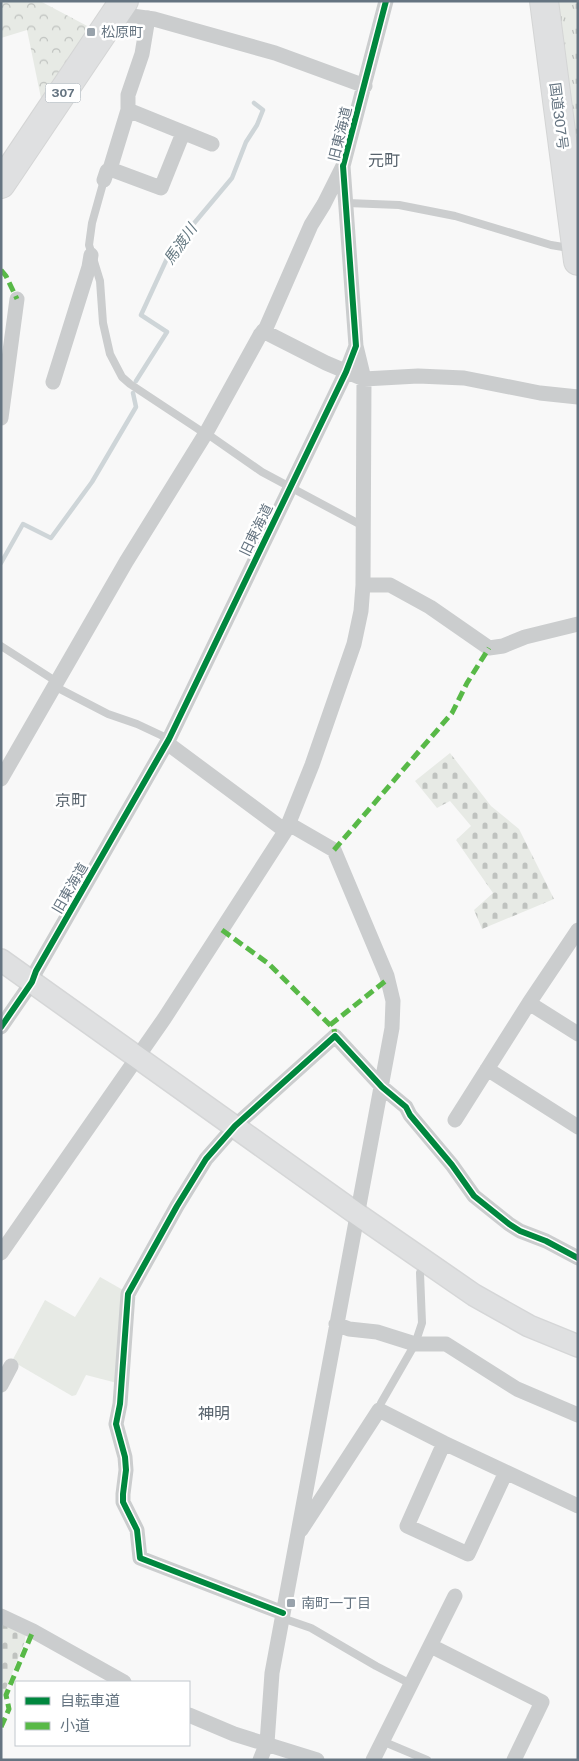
<svg xmlns="http://www.w3.org/2000/svg" width="579" height="1761" font-family="'Public Sans','Noto Sans JP',sans-serif">
	<defs>
		<pattern id="grass-tufts" width="24" height="20" patternUnits="userSpaceOnUse" patternTransform="scale(1.25)"><rect width="24" height="20" fill="#e7eae5"/><path d="M3 7l-1-3M5 7V3M7 7l1-3M15 17l-1-3M17 17v-4M19 17l1-3" fill="none" stroke="#bfc2bf"/></pattern>
		<pattern id="forest-crowns" width="20" height="18" patternUnits="userSpaceOnUse" patternTransform="scale(1.25)"><rect width="20" height="18" fill="#e7eae5"/><path d="M2 6a3 3 0 1 1 6 0M12 15a3 3 0 1 1 6 0" fill="none" stroke="#bfc2bf"/></pattern>
		<pattern id="cemetery-stones" width="16" height="16" patternUnits="userSpaceOnUse" patternTransform="scale(1.25)"><rect width="16" height="16" fill="#e7eae5"/><path d="M2 7V4a2 2 0 0 1 4 0v3zM10 15v-3a2 2 0 0 1 4 0v3z" fill="#bfc2bf"/></pattern>
	</defs>
	<rect width="100%" height="100%" fill="#f8f8f8"/>
	<!-- grass -->
	<path fill="url(#grass-tufts)" d="M555,1H578V180Z"/>
	<!-- forest -->
	<path fill="url(#forest-crowns)" d="M1,1H40L91,28L42,103L27,30L1,38Z"/>
	<!-- cemetery -->
	<path fill="url(#cemetery-stones)" d="M450,753L491,806L519,829L554,899L482,929L474,910L493,893L456,840L471,826L450,801L437,808L415,781Z
		M1,1622L26,1632L25,1641L1,1701Z"/>
	<!-- park -->
	<path fill="#e7eae5" d="M100,1277L123,1290L117,1383L86,1375L76,1395L72,1396L12,1361L45,1300L75,1317Z"/>
	<g fill="none" stroke-linecap="round" stroke-linejoin="round">
		<!-- stream -->
		<path stroke="#ced5d8" stroke-width="4.5" d="M136,381L167,332L141,315L170,252L232,178L246,142L257,125L263,110L254,103
			M1,563L23,524L51,538L92,482L136,407L133,393"/>
		<defs>
			<path id="secondary" d="M1,960L357,1214L474,1295L529,1326L578,1346"/>
			<path id="highway" d="M544,1L578,261
				M1,184L124,1"/>
		</defs>
		<!-- secondary casing -->
		<use href="#secondary" stroke="#d5d6d7" stroke-width="24"/>
		<!-- highway casing -->
		<use href="#highway" stroke="#d4d5d5" stroke-width="30"/>
		<!-- lane -->
		<path stroke="#cbcdce" stroke-width="8" d="M104,180L92,223L89,245L100,281L103,323L110,354L122,377L130,384L201,431L206,433L262,472L363,526
			M347,203L399,205L455,216L551,245L563,247
			M1,646L57,682
			M54,686L108,714L137,724L169,739
			M379,1410L381,1403L415,1344L422,1323L420,1273
			M282,1618L311,1628L376,1666L411,1684
			M382,1741L427,1760"/>
		<!-- street -->
		<path stroke="#cbcdce" stroke-width="15" d="M117,14L154,19L275,53L365,86
			M128,110L212,144
			M110,169L161,188L183,133
			M104,180L107,171L110,169L128,110V95L142,54L148,18
			M263,331L326,363L364,379L418,376L464,378L540,393L578,397
			M53,382L89,267L91,255
			M1,418L17,299
			M363,585H390L430,607L489,648L503,646L525,637L578,624
			M167,743L280,827L286,830
			M1,779L126,562L206,433L260,335L266,328L311,225L324,204L343,166
			M529,1003L578,1034
			M1,1027L32,982L36,971L169,739L346,372L356,346L343,166L386,1
			M487,1069L578,1127
			M455,1120L529,1003L578,930
			M1,1253L164,1019L286,830L312,765L354,644L361,611L363,585L364,379L356,346
			M336,1324L349,1329L377,1332L415,1344H446L517,1389L578,1415
			M1,1385L11,1366
			M444,1443L407,1526L468,1554L506,1472
			M301,1530L379,1410L444,1443L578,1506
			M283,1613L140,1558L137,1530L123,1502V1494L126,1470L125,1457L116,1424L120,1404L128,1294L177,1206L206,1159L235,1126L335,1036L382,1087L406,1107L410,1115L452,1165L474,1196L509,1224L520,1231L546,1241L578,1258
			M1,1616L33,1631L124,1682
			M431,1646L542,1702L514,1760
			M189,1715L234,1734L317,1760
			M260,1760L267,1743L272,1673L392,1028L393,1001L387,976L334,850L289,824
			M373,1760L455,1596"/>
		<!-- secondary -->
		<use href="#secondary" stroke="#dfe0e1" stroke-width="21"/>
		<!-- highway -->
		<use href="#highway" stroke="#dfe0e1" stroke-width="28"/>
		<!-- quiet -->
		<path stroke="#58b947" stroke-width="5" stroke-dasharray="10 5" stroke-linecap="butt" d="M1,270L6,276L17,299
			M334,850L452,713L467,683L489,648
			M222,930L269,964L334,1029L335,1036
			M330,1025L388,979
			M1,1727L9,1709L6,1695L33,1631"/>
		<defs>
			<path id="cycleway" d="M1,1027L32,982L36,971L169,739L346,372L356,346L343,166L386,1
				M283,1613L140,1558L137,1530L123,1502V1494L126,1470L125,1457L116,1424L120,1404L128,1294L177,1206L206,1159L235,1126L335,1036L382,1087L406,1107L410,1115L452,1165L474,1196L509,1224L520,1231L546,1241L578,1258"/>
		</defs>
		<!-- cycleway casing -->
		<use href="#cycleway" stroke="#fff" stroke-width="9"/>
		<!-- cycleway -->
		<use href="#cycleway" stroke="#00873e" stroke-width="6"/>
	</g>
	<!-- markers -->
	<g fill="#98a2ab" stroke="#fff" stroke-width="2">
		<rect x="86" y="27" width="10" height="10" rx="2.5"/>
		<rect x="286" y="1598" width="10" height="10" rx="2.5"/>
	</g>
	<g text-anchor="middle" dominant-baseline="central" stroke-width="5" stroke-linejoin="round" paint-order="stroke">
		<!-- shield labels -->
		<rect fill="#fff" stroke="#939ea7" stroke-width="1" x="45.5" y="83.5" width="35" height="19" rx="4"/>
		<g font-size="12" font-weight="bold" fill="#657481">
			<text x="63" y="93">307</text>
		</g>
		<!-- poi labels -->
		<g font-size="14" fill="#657481" stroke="#fff" text-anchor="start">
			<text x="101" y="32">松原町</text>
			<text x="301" y="1603">南町一丁目</text>
		</g>
		<!-- street labels -->
		<g font-size="14" fill="#657481" stroke="#fff">
			<text transform="translate(559 116) rotate(83)">国道307号</text>
			<text transform="translate(340 134) rotate(-76)">旧東海道</text>
			<text transform="translate(256 530) rotate(-64)">旧東海道</text>
			<text transform="translate(70 888) rotate(-60)">旧東海道</text>
		</g>
		<!-- water labels -->
		<g font-size="15" font-style="italic" fill="#657982" stroke="#fff">
			<text transform="translate(180 244) rotate(-55)">馬渡川</text>
		</g>
		<!-- quarter labels -->
		<g font-size="16" fill="#57626c" stroke="#fff">
			<text x="384" y="160">元町</text>
			<text x="71" y="800">京町</text>
			<text x="214" y="1413">神明</text>
		</g>
	</g>
	<!-- border -->
	<rect width="579" height="1761" fill="none" stroke="#657481" stroke-width="5"/>
	<!-- legend -->
	<rect x="15" y="1681" width="175" height="65" fill="#ffffff" stroke="#c1c7cd"/>
	<rect x="25" y="1697" width="25" height="8" fill="#00873e" stroke="#c1c7cd"/>
	<text x="60" y="1706" font-size="15" fill="#657481">自転車道</text>
	<rect x="25" y="1722" width="25" height="8" fill="#58b947" stroke="#c1c7cd"/>
	<text x="60" y="1731" font-size="15" fill="#657481">小道</text>
</svg>
